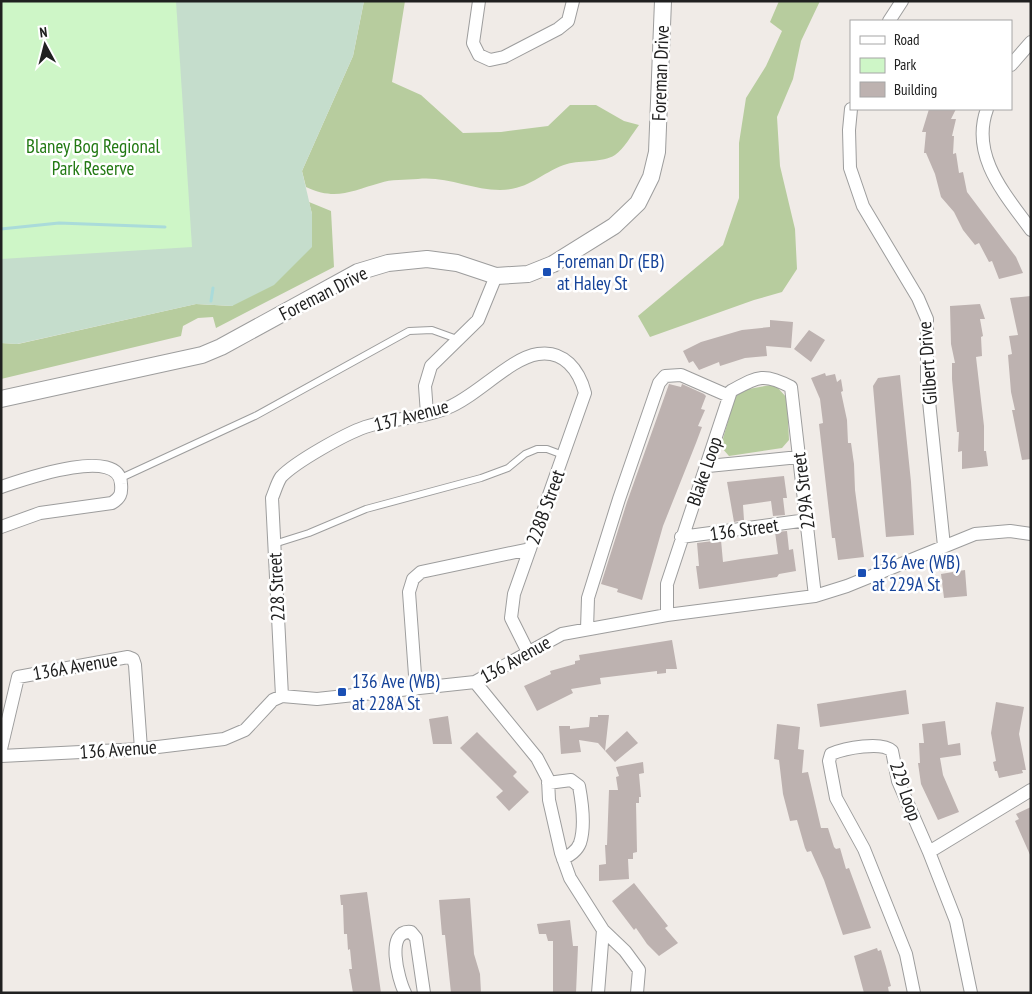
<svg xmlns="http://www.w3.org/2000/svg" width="1032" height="994" font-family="'PT Sans Narrow',sans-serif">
	<rect width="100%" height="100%" fill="#f0ebe7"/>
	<!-- forest -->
	<path fill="#b7cc9e" d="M364,1H405L392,82L421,95L463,133L501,132L548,126L570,105H596L624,121L639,125C632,134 624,149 615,155C602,163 582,160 567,164C543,171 530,190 500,190C472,190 446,176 418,179C405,180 391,179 380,183C351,191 336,201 306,187L302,171L353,56Z
		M779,1H820L801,41L793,79L777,117L780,166L795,229L797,269L782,292L754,300L650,337L638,316L723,245L739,198V143L746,98L766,66L782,31L770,22Z
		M309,202L331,211L334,267L216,328L213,317L198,318L183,326L181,336L1,379V343L18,344L196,304L232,306L312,214Z
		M771,385L777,387L787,398L789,440L782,448L729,456L722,448V442L735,397L743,390Z"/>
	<!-- wetland -->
	<path fill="#c5ddcc" d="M1,1H364L353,56L302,171L312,214V247L274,285L232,306L196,304L17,344L1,343Z"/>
	<!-- park -->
	<path fill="#cef6c7" d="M1,1H176L192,247L1,259Z"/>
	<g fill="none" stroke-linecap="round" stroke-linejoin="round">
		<!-- stream -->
		<path stroke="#aadbda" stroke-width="3" d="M1,229L59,223L165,227
			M211,301L213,288"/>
	</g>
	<!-- building -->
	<path fill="#bdb2b0" d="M929,109H956L951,119H956L952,136H954L953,154L956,153L959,173L963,172L967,192L1016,257L1023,273L999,279L992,261L989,262L979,243L975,245L963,230L954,212L941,197L935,174L926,153H924L926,132H922Z
		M1031,296V459L1022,460L1012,410H1015L1011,392L1008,355L1012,354L1009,336L1018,335L1010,298Z
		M980,304L985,319H980L983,336L981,337L982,356L976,357L984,426V451H986L988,466L962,469V451L958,452L959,432H957L952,379V363H955L951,344L950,306Z
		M770,320L793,322L791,348L766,346L767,356L745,358L720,366L719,362L699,370L693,361L689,363L683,351L701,342L742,330L770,327Z
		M809,330L825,340L811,362L794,349Z
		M825,373L826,376L835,374L837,382L841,379L843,391L841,392L847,420L848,443H851L854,464L855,490L864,557L838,560L835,538H832L819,424L823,423L820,399L811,378Z
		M900,375L911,482L914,535L886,537L873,386L878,378Z
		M669,384L681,387L682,384L704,394L706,396L701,409L705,410L698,426L702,427L696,443L663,526L642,600L617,592L618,589L601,584L627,502Z
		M784,476L787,498H783L785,515L773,516L771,501L743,505L744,520L734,522L727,482Z
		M787,531L789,550L793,549L796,571L779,574L777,577L699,589L696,566H699L697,543L721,540L723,562L741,559L778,554L775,532Z
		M965,570L967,596L944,598L941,574Z
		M672,640L677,669H666V673L657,674V671L600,678L601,684L571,689L573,693L537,711L524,686L551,674L550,671L575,664V661L580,660L579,655Z
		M906,690L909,714L820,727L817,704Z
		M996,702L1024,707L1019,734L1026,770H1022L1023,773L999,778L997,771H995L993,762L996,761L991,733Z
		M598,715H609L605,751L627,731L638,743L615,762L598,743L579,740L581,752L561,754L559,726H570V729L589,727L590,717H598Z
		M448,716L452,744H433L429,719Z
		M945,721L948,745L960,743L961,755L940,758L943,775L959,812L938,820L921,784L918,763H920L919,743H924L922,724Z
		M777,724L800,727L798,749L804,750L802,773L808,772L821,828H828L834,847L836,849L840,848L846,869L849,868L871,928L843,935L824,880L811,851L807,852L805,848L797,820L790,821L783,794L779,760L774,759Z
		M477,732L517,772L513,776L529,792L509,811L496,797L503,791L460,748Z
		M643,762L644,773L639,774L641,797H639V803H636L637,852L633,853V859H628L629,879L599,881V865L606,864L605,845H607L609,790H618L616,777L619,776L616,767Z
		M1031,807V857L1015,821L1019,819L1016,814Z
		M634,883L668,926L665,928L678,943L659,956L647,944L636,928L634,930L612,901Z
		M367,892L381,993H353L349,969H352L350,949L348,950L347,934H344L343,905H341L340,895Z
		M470,898L474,954L480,974L481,993H451L445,935H442L439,900Z
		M570,920L573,946H578L576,993H553V941H548L546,934H539L537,924Z
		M877,948L878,951L881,950L886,967L891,986L888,987L889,993H864L854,956Z"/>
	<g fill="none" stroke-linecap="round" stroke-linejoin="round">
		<defs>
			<path id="service" d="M121,478L255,416L409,331L432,330L457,339
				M274,544L309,533L366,509L481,478L508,468L525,454L537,449H547L563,455"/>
			<path id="minor" d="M479,1L473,43L479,55L490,60L504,57L558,29L568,21L573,1
				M889,21L902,1
				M1011,65L1031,42
				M851,109L849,130L850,168L863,206L918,298L927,319V382L944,546
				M987,109C970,156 1005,194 1031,230
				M427,414L425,386L431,366L478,320L496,276
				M708,466L799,457
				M1,487C22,480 120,445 121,484C122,494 120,498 112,503L40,513L1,527
				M681,537L807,520
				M667,615V584L731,391C757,377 763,372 791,387L815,596
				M587,629L588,598L619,499L659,383L665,376L681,375L729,396
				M475,682L537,758L548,779L549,800L561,853L570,878L603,930L598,993
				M416,689L409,592L413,579L421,572L530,549
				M282,696L272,498C275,491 277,483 281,477C295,462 345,434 365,427C392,418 421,419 447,408C476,397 510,358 538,354C564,350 579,370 585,393L514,594L511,618L528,652
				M1,749L18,677L128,657L133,659L135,665L141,749
				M1,756L141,749L224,739L245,730L273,700L282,696L317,699L475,682L562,634L667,615L815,596L847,586L975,534L1010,531L1031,534
				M548,783L571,780L579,786C582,802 585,828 580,843C577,851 570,855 563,859
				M929,852L1031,790
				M603,930L625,951L639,970L637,993
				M405,993C398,979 385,929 411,932L416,938L424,993
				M914,993L906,954L864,849L836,798L829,761L831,754C845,748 882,741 892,751L898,781L929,852L956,921L971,993"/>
			<path id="tertiary" d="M1,399L202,355L221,347L358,272L388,263L427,259L457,263L496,276L528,274L553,264L614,226L638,203L651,177L657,152L663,1"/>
		</defs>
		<!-- service casing -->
		<use href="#service" stroke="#9d9d9d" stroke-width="8"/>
		<!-- minor casing -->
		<use href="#minor" stroke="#9d9d9d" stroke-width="14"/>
		<!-- tertiary casing -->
		<use href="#tertiary" stroke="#9d9d9d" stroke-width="18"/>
		<!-- service -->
		<use href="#service" stroke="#fff" stroke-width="6"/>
		<!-- minor -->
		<use href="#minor" stroke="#fff" stroke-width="12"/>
		<!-- tertiary -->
		<use href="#tertiary" stroke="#fff" stroke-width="16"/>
	</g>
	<!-- markers -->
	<g fill="#1a4fb4" stroke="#fff" stroke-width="2">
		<rect x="542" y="267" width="10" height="10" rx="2.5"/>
		<rect x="857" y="568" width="10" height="10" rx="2.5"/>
		<rect x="337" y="687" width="10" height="10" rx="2.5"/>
	</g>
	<g text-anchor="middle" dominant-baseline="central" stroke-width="5" stroke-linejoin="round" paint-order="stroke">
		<!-- street labels -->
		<g font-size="19" fill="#202020" stroke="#fff">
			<text transform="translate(660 73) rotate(-88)">Foreman Drive</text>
			<text transform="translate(323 293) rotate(-27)">Foreman Drive</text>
			<text transform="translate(927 363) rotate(-94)">Gilbert Drive</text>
			<text transform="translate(411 415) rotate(-15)">137 Avenue</text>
			<text transform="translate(704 471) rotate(-71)">Blake Loop</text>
			<text transform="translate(803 491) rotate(-97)">229A Street</text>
			<text transform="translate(545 507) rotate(-70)">228B Street</text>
			<text transform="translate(744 529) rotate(-8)">136 Street</text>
			<text transform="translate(276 587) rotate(-93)">228 Street</text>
			<text transform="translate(515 659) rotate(-29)">136 Avenue</text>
			<text transform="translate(75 666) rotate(-10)">136A Avenue</text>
			<text transform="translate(118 749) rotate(-4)">136 Avenue</text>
			<text transform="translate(906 791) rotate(71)">229 Loop</text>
		</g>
		<!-- park labels -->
		<g font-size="19" fill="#227913" stroke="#fff">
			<text x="93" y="146">Blaney Bog Regional<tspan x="93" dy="22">Park Reserve</tspan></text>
		</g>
		<!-- transit labels -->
		<g font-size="19" fill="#164399" stroke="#fff" text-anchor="start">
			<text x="557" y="261">Foreman Dr (EB)<tspan x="557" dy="22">at Haley St</tspan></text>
			<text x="872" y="562">136 Ave (WB)<tspan x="872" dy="22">at 229A St</tspan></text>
			<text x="352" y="681">136 Ave (WB)<tspan x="352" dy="22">at 228A St</tspan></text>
		</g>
	</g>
	<!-- border -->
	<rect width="1032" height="994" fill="none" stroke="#202020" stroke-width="5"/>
	<!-- legend -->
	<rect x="850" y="20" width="162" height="90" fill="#ffffff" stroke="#a6a6a6"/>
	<rect x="860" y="36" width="25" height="8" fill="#ffffff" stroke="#a6a6a6"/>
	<text x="894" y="45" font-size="15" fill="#202020">Road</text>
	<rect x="860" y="58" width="25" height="15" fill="#cef6c7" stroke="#a6a6a6"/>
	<text x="894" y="70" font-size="15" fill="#202020">Park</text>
	<rect x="860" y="82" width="25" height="15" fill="#bdb2b0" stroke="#a6a6a6"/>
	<text x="894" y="95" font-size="15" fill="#202020">Building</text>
	<!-- north arrow -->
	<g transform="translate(45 45) rotate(353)" stroke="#ffffff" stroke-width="4" paint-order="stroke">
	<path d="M0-4L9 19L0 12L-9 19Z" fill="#202020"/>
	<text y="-8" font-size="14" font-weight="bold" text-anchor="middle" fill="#202020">N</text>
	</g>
</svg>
